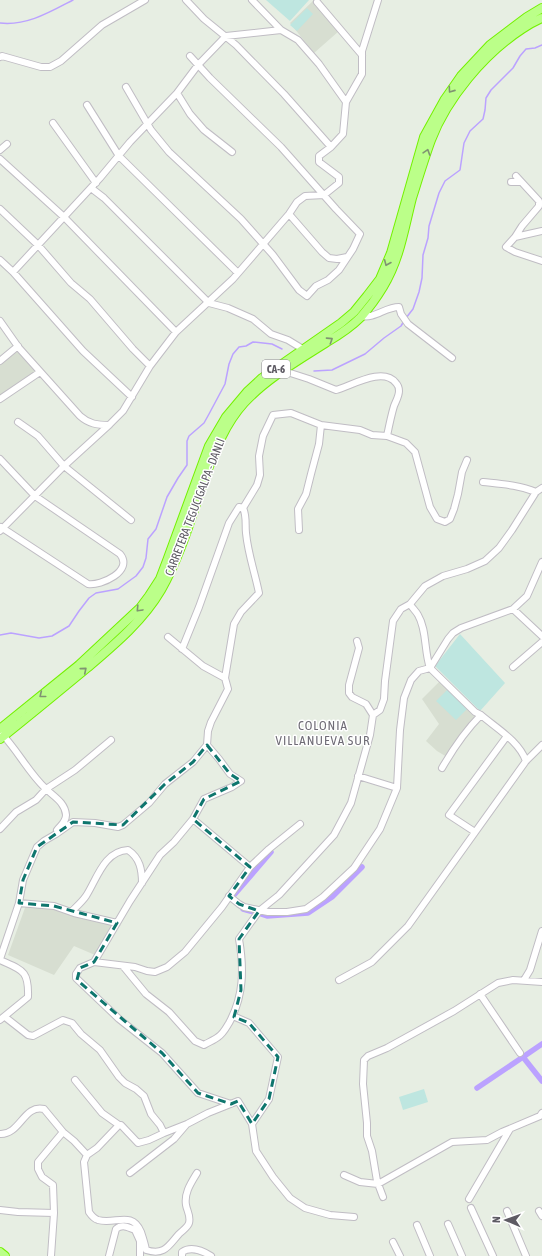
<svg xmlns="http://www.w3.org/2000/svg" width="542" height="1256" font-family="'Asap Condensed',sans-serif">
	<rect width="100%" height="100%" fill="#e7eee3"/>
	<!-- education -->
	<path fill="#d7ded1" d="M314,0L339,31L314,53L290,23Z
		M19,349L40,373L0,402V365Z
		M441,680L476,715L447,757L437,751L426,741L439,724L422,699Z
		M26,905L49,908L113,924L95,955L74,946L54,975L8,955Z"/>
	<!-- green -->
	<path fill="#bee6e0" d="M266,0H309L290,21Z
		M307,8L313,14L297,31L290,25Z
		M460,634L505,683L480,711L435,666Z
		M448,689L467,709L456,720L436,701Z
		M424,1089L428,1102L403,1110L399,1097Z"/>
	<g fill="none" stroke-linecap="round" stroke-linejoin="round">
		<!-- stream -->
		<path stroke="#bba2ff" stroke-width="1.5" d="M0,23C27,26 50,12 73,0
			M406,318L413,309L419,292L422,278L423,255L428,238L429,226L439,193L445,181L460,170L464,143L470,131L483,119L485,110L486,98L491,90L513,68L520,56L526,49L535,48L542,45
			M314,371L332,370L365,354L384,338L401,326L404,321
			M0,635L11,633L39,638L52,636L69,626L79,611L89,598L96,593L118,589L136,576L143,567L146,558L148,539L156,529L167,497L178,478L187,465V441L189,436L204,423L209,414L225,384L229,364L233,354L239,347L246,346L253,342L272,344L282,349"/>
		<!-- canal -->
		<path stroke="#bba2ff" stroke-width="5.5" d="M234,895L271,852
			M243,909L254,912
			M261,914L267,916L308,913L332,897L362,867
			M542,1044L523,1057L542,1081
			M477,1088L523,1057L521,1054"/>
		<defs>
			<path id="minor" d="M186,0L204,19L236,45L284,94L331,147
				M252,0L281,30L298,40L319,64L346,102
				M317,2L362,55
				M0,57L2,56L41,67H50L61,61L102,25L145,0
				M126,87L151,130L169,152L241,219L273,255L299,290L307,296L316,286L328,280L339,270L353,249L360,234L336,209L281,147L210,78L190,56
				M177,93L190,114L204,130L232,152
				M87,105L119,156L238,273
				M53,123L96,183
				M0,150L7,144
				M0,159L64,217L176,332
				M511,182H521
				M91,188L104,198L209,303L228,308L253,319L271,334L288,340L306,351
				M0,209L38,245L71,283L90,299L133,349L150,366
				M289,214L322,252L329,258L337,259L347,257
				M542,231L515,237L506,247L515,252L542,261
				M515,237L522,226L539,206V201L516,176
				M0,260L13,272L83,351L132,397
				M13,272L100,178L130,142L177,93L198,65L226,36L281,30
				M361,316C375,319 385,307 399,307L401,314L408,324L452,358
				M0,321L19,348L80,416C89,424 97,425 109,425
				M0,361L18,346
				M281,370L309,379L336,390C351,386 383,366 396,383C398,385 399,388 399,391C399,396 396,401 394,406C391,416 389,426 387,436
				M0,399L40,372
				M18,422L38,436L64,466L131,520
				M0,459L35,496L120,554C134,571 101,586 88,584L1,527
				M483,482C501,484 519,485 536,492
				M299,530L298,509L306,494L311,474L319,444L321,425
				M0,531L64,466L109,425L123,411L150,366L176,332L233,279L289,214L297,202L305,196L324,195L339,183V177L319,162V156L331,147L343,134L346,102L362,74V51L378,0
				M410,604C412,608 416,611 418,615C427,630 424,651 430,668L475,712L481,715C496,728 519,741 526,761
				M513,609L542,636
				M182,649L199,607L229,523L239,507L243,508L257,485L260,475L259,456L263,436L273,415L291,413L321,425L360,430L372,435L387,436L406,443L415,452L430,507L437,519L445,522L450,519L454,509L458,494L462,472L467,460
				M513,667L542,642
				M225,678L234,624L241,612L259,593C255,573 248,554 246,533C245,525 247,516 243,508
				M373,715L380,710L384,699L385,681L393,621L401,609L410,604L425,586L443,576L467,569L485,561L499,548L512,530L536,492L542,488
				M0,732C17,749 28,772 45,788C53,796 65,802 66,815C66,822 61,825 57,830
				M207,745L219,759L230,774L241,781L232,787L204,799L193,819L174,842L160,855L130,901L94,962L80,968L76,974V978L119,1019L162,1053L198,1093L231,1104
				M442,768C453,749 465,731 481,715
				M358,776L397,788
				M193,819L250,867
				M0,829L16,812L36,800L46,789L75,770L111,740
				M475,832L449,815L507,736
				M229,896L239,904L244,907L268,912H287L306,909L323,897L354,868L380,829L397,788L400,730L404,698L411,680L419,671L430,668L448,639L453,633L461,628L513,609L527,596L542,562
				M19,903L54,906L74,913L117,923
				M71,912C76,907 82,902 86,896C97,879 104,851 128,850C140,858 142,870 142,883
				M0,959L19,903L23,880L37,847L44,841L56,834L73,822L95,823L118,827L123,825L149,803L165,784L193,762L207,745L208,731L211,722L228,689L225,678L203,666L168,637
				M0,960C22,970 29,970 28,997L0,1020
				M94,962L135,967L147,971L155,972L167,967L185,952L222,907L250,867L269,849L300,824
				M123,966L146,994L169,1012L195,1041L204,1045C209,1042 214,1040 218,1037C223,1034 226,1028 229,1023C244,996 244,968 239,939L259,911L279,895L334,835L351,803L370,735L373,715L366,704L352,697L349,693V685L359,648L357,641
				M339,980L372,962L408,926L526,761L542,745
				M524,980L530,970L542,931
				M480,994L520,1053
				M233,1016L249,1023L278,1057L269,1099L252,1124
				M5,1017L28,1035L33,1036L63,1020L72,1023L81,1034L100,1050L119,1077L125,1083L136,1089L144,1096L151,1114L160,1125L164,1133
				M75,1080L102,1113L119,1125H121L138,1143L149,1140L164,1133L187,1124L208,1113L238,1101L252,1124L256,1151L273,1177L290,1198L305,1208L330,1215L354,1217
				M119,1125L97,1148L87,1155L84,1162L89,1212C91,1215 95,1219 98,1220C115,1225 132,1210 141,1232C143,1238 145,1244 146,1250C165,1256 169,1245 179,1234C183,1230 188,1227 189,1223C191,1216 187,1211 186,1205C184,1193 191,1183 197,1173
				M0,1134C20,1135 24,1104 44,1109L63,1132L74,1141L87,1155
				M130,1173L174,1139L186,1125
				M344,1175L360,1182L378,1184L452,1142L487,1140L502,1132L540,1116L542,1113
				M383,1197L377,1181L372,1151L367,1136V1123L363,1084L364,1060L368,1056L387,1048L454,1011L498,983L513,980L542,982
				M469,1199L510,1129
				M471,1208L493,1256
				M0,1210L18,1212L54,1213
				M507,1211L526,1256
				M539,1211L542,1216
				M448,1224L462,1256
				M417,1225L430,1256
				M393,1242L400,1256
				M51,1256L54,1213L53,1185L42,1177L38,1169V1162L63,1132
				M109,1256L116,1229C122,1224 128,1227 135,1230L140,1241V1256
				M182,1256V1252C191,1246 203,1251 211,1256"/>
			<path id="highway" d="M0,729L79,665L140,608L149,596L160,579L168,558L209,446L226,417L247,392L262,378L341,323L354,312L367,296L380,279L391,253L424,137L445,99L461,76L490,45L527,17L542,8
				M0,739C29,716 58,692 87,668C114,645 143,621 161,590C181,555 192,515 205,477C215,450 225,424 244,403C267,378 299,360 327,342C339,335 351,327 361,317C369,308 377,297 383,287C400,259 404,229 412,198C418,179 424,159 431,140C447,98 484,54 522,29C528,25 535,21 542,18
				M0,1252L5,1256"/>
		</defs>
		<!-- minor casing -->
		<use href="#minor" stroke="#c0bdc4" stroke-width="8"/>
		<!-- highway casing -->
		<use href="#highway" stroke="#74f100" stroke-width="10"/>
		<!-- minor -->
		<use href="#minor" stroke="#fff" stroke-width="6"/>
		<!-- highway -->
		<use href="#highway" stroke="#bbff89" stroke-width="8"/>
	</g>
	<!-- one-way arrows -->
	<defs><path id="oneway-chevron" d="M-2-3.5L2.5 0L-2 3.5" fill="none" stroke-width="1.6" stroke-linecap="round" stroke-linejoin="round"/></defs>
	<g stroke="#7f9471">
		<use href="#oneway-chevron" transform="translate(451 90) rotate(125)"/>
		<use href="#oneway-chevron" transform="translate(427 152) rotate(-72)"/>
		<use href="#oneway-chevron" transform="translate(387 263) rotate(113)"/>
		<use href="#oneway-chevron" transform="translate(330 340) rotate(-33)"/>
		<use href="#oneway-chevron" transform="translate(139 609) rotate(133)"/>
		<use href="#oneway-chevron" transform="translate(84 670) rotate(-40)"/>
		<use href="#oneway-chevron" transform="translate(42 695) rotate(141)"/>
	</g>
	<!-- marked area -->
	<path fill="none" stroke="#0f766e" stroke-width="3" stroke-dasharray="8 5" stroke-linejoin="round" d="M207,745L230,774L241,781L204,799L193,819L250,867L229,896L239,904L259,911L239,939L241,990L234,1017L249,1023L278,1057L269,1099L252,1124L238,1101L231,1104L198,1093L162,1053L77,980L80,968L94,962L117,923L54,906L19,903L23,880L37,847L73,822L123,825L165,784L193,762Z"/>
	<g text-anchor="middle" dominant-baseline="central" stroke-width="3" stroke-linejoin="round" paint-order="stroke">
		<!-- shield labels -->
		<rect fill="#fff" stroke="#8e8c92" stroke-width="1" x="262" y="360" width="28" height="18" rx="3"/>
		<g font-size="11" font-weight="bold" fill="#5e5b64">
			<text x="276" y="369">CA-6</text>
		</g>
		<!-- street labels -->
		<g font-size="12" fill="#5e5b64" stroke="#fff">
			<text transform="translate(195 507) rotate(-69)">CARRETERA TEGUCIGALPA - DANLI</text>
		</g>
		<!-- neighbourhood labels -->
		<g font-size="13" letter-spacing="1" fill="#6f6c76" stroke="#fff">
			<text x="323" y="725">COLONIA<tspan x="323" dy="15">VILLANUEVA SUR</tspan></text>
		</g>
	</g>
	<!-- north arrow -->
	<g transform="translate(506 1220) rotate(272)" stroke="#ffffff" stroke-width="3" paint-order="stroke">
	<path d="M0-3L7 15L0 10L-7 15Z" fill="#5e5b64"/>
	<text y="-6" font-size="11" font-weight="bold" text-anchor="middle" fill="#5e5b64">N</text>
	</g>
</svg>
